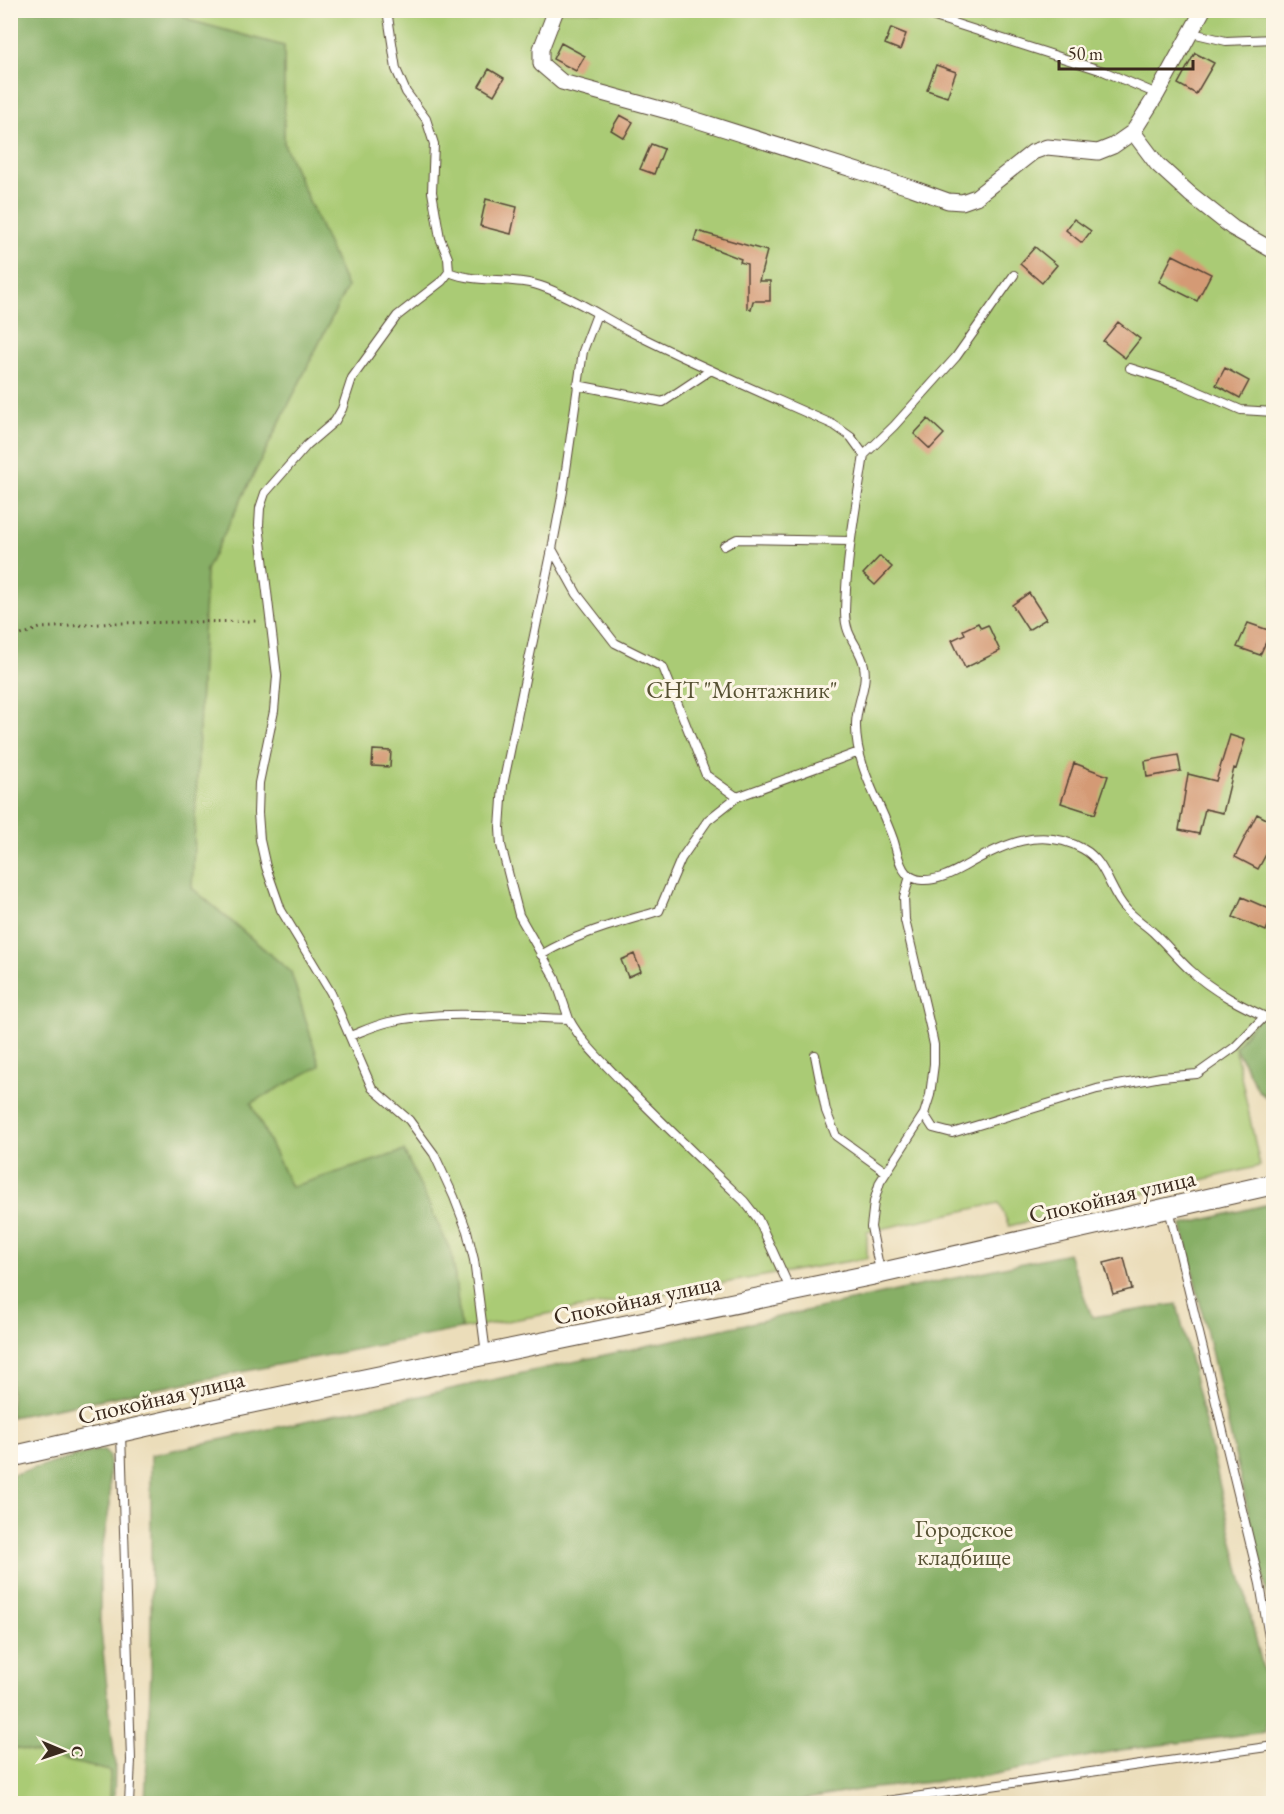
<svg xmlns="http://www.w3.org/2000/svg" width="1284" height="1814" font-family="'EB Garamond',serif">
	<rect width="100%" height="100%" fill="#fcf5e5"/>
	<filter id="ink" filterUnits="userSpaceOnUse"><feTurbulence type="fractalNoise" baseFrequency=".0167" numOctaves="2"/><feDisplacementMap in="SourceGraphic" scale="12" xChannelSelector="R" yChannelSelector="G"/><feConvolveMatrix kernelMatrix="1 2 1 2 8 2 1 2 1" color-interpolation-filters="sRGB"/></filter>
	<filter id="wash" filterUnits="userSpaceOnUse"><feTurbulence type="fractalNoise" baseFrequency=".008" numOctaves="4" result="noise"/><feDisplacementMap in="SourceGraphic" scale="24" xChannelSelector="R" yChannelSelector="G"/><feGaussianBlur stdDeviation="1.35" result="paint"/><feColorMatrix in="noise" values="0 0 0 0 0 0 0 0 0 0 0 0 0 0 0 0 0 1.4 0 .05"/><feComposite in="paint" operator="in"/></filter>
	<g filter="url(#wash)">
		<rect width="100%" height="100%" fill="#ebddba"/>
		<path fill="#aacb74" stroke="#727a49" stroke-width="1.5" d="M176 11H1273L1274 999 1235 1048 1260 1166 1009 1226 999 1203 867 1232V1258L461 1329 452 1254 291 1187 251 1103 291 972 192 888 206 570 347 287 284 144V46L191 21Z
			M11 1747 110 1771 109 1803 11 1804Z"/>
		<path fill="#87af66" stroke="#616c42" stroke-width="1.5" d="M11 10 176 11 192 21 284 46V144L347 287 206 570 192 888 291 972 320 1066 251 1103 291 1187 404 1151 452 1254 461 1329 11 1417Z
			M1273 999V1104L1258 1090 1235 1047Z
			M1273 1203H1274L1273 1619 1182 1225Z
			M1068 1253 1092 1317 1177 1304 1270 1699 1265 1732 1120 1750 986 1776 866 1789 784 1803H145L151 1671V1455Z
			M95 1451H104L109 1456 110 1504 100 1562V1622L115 1763 114 1803H109L110 1771 11 1747V1475Z"/>
		<g id="blocks">
			<path fill="#d49a74" d="M891 28 906 34 900 50 885 44Z
				M561 43 585 56 576 71 553 59Z
				M1195 53 1214 63 1196 94 1178 84Z
				M936 65 956 72 947 97 927 90Z
				M489 69 504 78 494 95 479 86Z
				M620 115 633 122 624 138 611 130Z
				M651 144 664 149 654 174 640 169Z
				M486 199 517 207 511 234 480 226Z
				M1074 219 1091 231 1082 243 1066 230Z
				M697 231 767 251 759 281H770V301H753L751 309 747 308V264L740 262 741 259 694 241Z
				M1035 247 1057 265 1042 283 1020 264Z
				M1173 255 1211 274 1197 301 1159 282Z
				M1118 322 1140 339 1125 358 1103 341Z
				M1225 368 1249 381 1240 398 1216 385Z
				M928 419 944 434 930 449 914 434Z
				M880 556 892 567 875 585 863 574Z
				M1029 593 1046 619 1028 630 1012 605Z
				M978 623 981 628 988 625 1000 651 965 668 952 640 965 634 963 630Z
				M1248 623 1271 631 1260 655 1237 647Z
				M1230 735 1245 740 1236 769 1234 768 1223 813 1205 809 1199 834 1179 830 1188 774 1216 781Z
				M373 750 391 751 390 767 372 766Z
				M1178 755 1181 771 1147 777 1145 761Z
				M1074 763 1108 776 1095 814 1061 803Z
				M1257 814 1274 823V840L1258 869 1235 857Z
				M1242 897 1274 911 1266 931 1233 917Z
				M634 954 641 971 628 977 621 960Z
				M1124 1258 1132 1289 1113 1294 1104 1263Z"/>
		</g>
	</g>
	<g filter="url(#ink)">
		<use href="#blocks" fill-opacity="0" stroke="#554535" stroke-width="1.5"/>
		<g fill="none" stroke-linecap="round" stroke-linejoin="round">
			<defs>
				<path id="service" d="M387 10 396 69 406 92 426 119 434 144 432 192 440 238 448 258 449 272 442 281 397 316 352 378 342 409 335 421 307 445 265 493 260 508 259 525 277 676 274 711 259 783 258 813 260 840 266 867 281 910 331 993 372 1088 409 1120 434 1154 454 1197 467 1231 474 1260 486 1354
					M913 10 1103 71 1157 94
					M1192 33 1226 41 1274 39
					M449 272C480 285 514 275 546 288 579 300 608 321 639 336 703 368 769 396 834 425L851 437 864 455C856 507 846 558 845 612 845 639 860 645 864 666 868 685 856 705 856 724 855 765 880 802 893 839 897 850 898 864 906 873 911 877 916 880 922 880 938 881 952 873 965 866 1003 844 1041 826 1083 849 1107 862 1109 892 1127 910 1135 919 1146 925 1155 934 1167 945 1177 958 1189 969 1213 992 1244 1007 1274 1021
					M1130 368 1181 384 1241 410 1274 412
					M577 385 663 402 711 370
					M864 455 894 426 956 357 1014 275
					M724 546 737 539 850 541
					M552 549 577 594 615 643 663 667 706 775 737 797
					M541 955C577 933 618 923 659 911L681 859 708 820 737 797 859 752
					M569 1019 555 978 519 915 501 845 500 828 503 785 552 549 563 491 583 351 597 314
					M350 1036C363 1031 376 1025 389 1022 446 1009 512 1017 569 1019 581 1042 601 1060 619 1079 660 1121 702 1161 744 1201L758 1219 791 1291
					M815 1055 826 1111 836 1136 886 1172
					M924 1114 933 1128 952 1133 1097 1089 1161 1077 1197 1074 1235 1047 1264 1017
					M1169 1209 1260 1584 1274 1667
					M880 1271 871 1227 874 1202 880 1182 924 1114 930 1095 934 1064V1045L930 1026 905 920 904 897 910 876
					M121 1433 131 1760 129 1804
					M865 1804 1274 1746"/>
				<path id="minor" d="M556 10 541 49V64L562 82 671 112 912 188 948 201 962 202 976 197 1033 152 1047 147 1098 152 1113 146 1133 132
					M1203 10 1157 94 1133 132 1157 164 1190 194 1233 228 1274 251"/>
				<path id="tertiary" d="M10 1457 216 1410 881 1273 1274 1184"/>
			</defs>
			<use href="#service" stroke="#554535" stroke-width="10"/>
			<use href="#minor" stroke="#554535" stroke-width="17"/>
			<use href="#tertiary" stroke="#554535" stroke-width="22"/>
			<path stroke="#554535" stroke-width="3" stroke-dasharray="1.5 4.5" stroke-linecap="butt" d="M10 639 40 628 115 623 258 621"/>
			<use href="#service" stroke="#fff" stroke-width="8"/>
			<use href="#minor" stroke="#fff" stroke-width="15"/>
			<use href="#tertiary" stroke="#fff" stroke-width="20"/>
		</g>
	</g>
	<g text-anchor="middle" dominant-baseline="central" stroke-width="6" stroke-linejoin="round" paint-order="stroke">
		<g font-size="24" fill="#575234" stroke="#fcf5e5">
			<text x="742" y="689">СНТ "Монтажник"</text>
			<text x="964" y="1528">Городское<tspan x="964" dy="28">кладбище</tspan></text>
		</g>
		<g font-size="24" fill="#3b2a1e" stroke="#fcf5e5">
			<text transform="translate(1112 1196) rotate(-13)">Спокойная улица</text>
			<text transform="translate(637 1299) rotate(-12)">Спокойная улица</text>
			<text transform="translate(161 1397) rotate(-13)">Спокойная улица</text>
		</g>
	</g>
	<rect width="1284" height="1814" fill="none" stroke="#fcf5e5" stroke-width="36"/>
	<g transform="translate(63 1751) rotate(92)" stroke="#fcf5e5" stroke-width="4.5" paint-order="stroke">
	<path d="M0-4.5L10 22L0 15L-10 22Z" fill="#3b2a1e"/>
	<text y="-9" font-size="16" font-weight="bold" text-anchor="middle" fill="#3b2a1e">С</text>
	</g>
	<path d="M1059 60v9h134v-9" fill="none" stroke="#3b2a1e" stroke-width="3"/>
	<text x="1068" y="60" font-size="18" fill="#3b2a1e" stroke="#fcf5e5" stroke-width="4.5" paint-order="stroke">50 m</text>
</svg>
